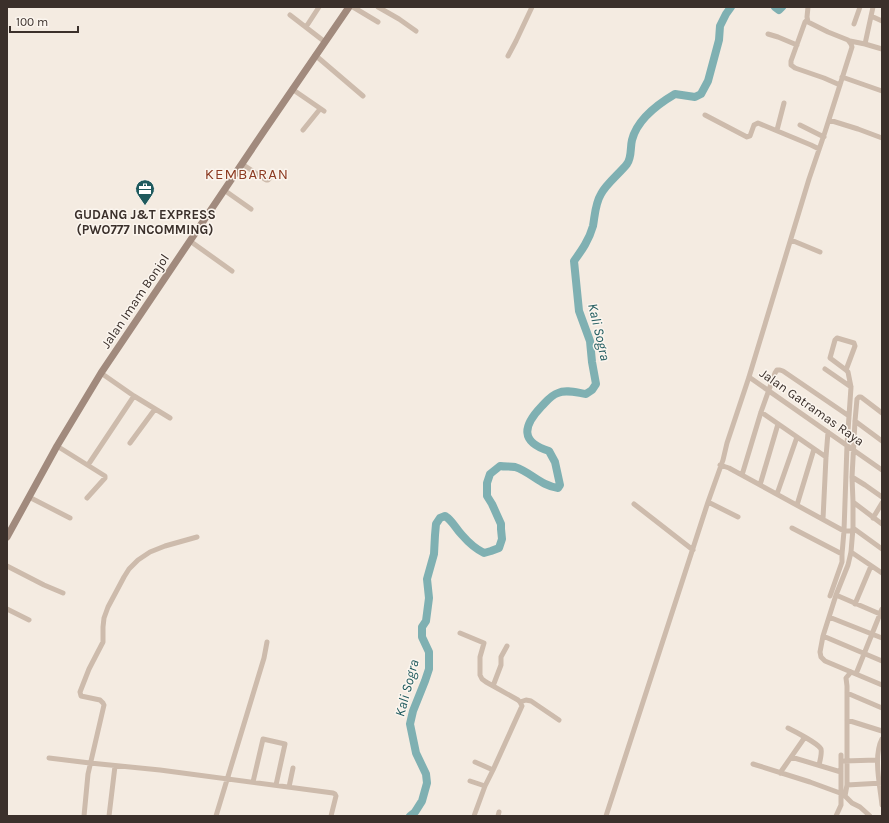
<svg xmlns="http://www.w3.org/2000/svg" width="889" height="823" font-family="Karla,sans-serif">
	<rect width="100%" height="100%" fill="#f4ebe1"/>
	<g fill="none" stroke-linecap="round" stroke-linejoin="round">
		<path stroke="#7fb0b2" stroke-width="8" d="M775 7 779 10 782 7
			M410 816 415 812 422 801 427 783 426 774 416 753 410 724 413 711 425 681 429 669V652L422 637V627L426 621 429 598 427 579 434 554 435 535 436 524 440 518 445 516C453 521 455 528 462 535 468 542 476 549 484 553L491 551 499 548 502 539 501 529V524L492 504 487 496V483L490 474 500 466C505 467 511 466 515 467 531 472 541 486 558 488L560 485 555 462 549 451C520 442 523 426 541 407 546 402 551 395 558 393 566 389 578 393 586 394L592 390 596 384 592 362 590 341 579 311 574 261C582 250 589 240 593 226 595 215 595 204 601 194 606 184 620 173 627 164 632 157 630 148 632 140 637 120 658 104 675 94L695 97 701 94 708 81 719 40 720 26 726 14 731 7"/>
		<path stroke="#cdbbac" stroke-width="5" d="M353 7 378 22
			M378 7 399 19 416 31
			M290 15 325 42
			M871 16 882 21
			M807 20 805 22 791 61V65L795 68 824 78 840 85
			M854 24 860 7
			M306 27 319 7
			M768 34 778 37 797 45
			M850 41 865 44 882 49
			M865 44 873 7
			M315 55 363 96
			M508 56 516 41 532 7
			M842 77 882 91
			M292 89 324 111
			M705 115 747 137 750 136 754 125 758 123 811 145 819 149
			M829 120 858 129 882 138
			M800 125 824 137
			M303 130 320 109
			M777 130 784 103
			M242 164 266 180H268L269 179
			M224 190 251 209
			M791 240 820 252
			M190 241 232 271
			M825 369 851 387
			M749 377 882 470
			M134 396 170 418
			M761 412 826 457
			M882 413 861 397H859L857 399 855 421 852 477 853 502V528L851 552 848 565 836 595 823 636 820 652 821 657 825 661 882 685
			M855 421 882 441
			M130 443 155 409
			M57 446 105 476V478L87 498
			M88 465 134 396 101 373
			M720 465 729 468 844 531H852
			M742 475 761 412 775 373 777 370H780L783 371 849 416
			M852 477 865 485 882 497
			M760 485 778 424
			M777 494 797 437
			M29 497 70 518
			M708 502 738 517
			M853 502 882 524
			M634 504 693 550
			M797 505 814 449
			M873 518 882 503
			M823 519 826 457 828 432
			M792 528 842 554
			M853 528 882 549
			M851 552 882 573
			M7 566 44 585 63 593
			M836 595 880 614
			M830 596 842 562V554L844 531 847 445 851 387 848 372 846 370 830 358 835 340 837 338 854 343 855 346 846 370
			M855 604 871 566
			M7 609 29 620
			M829 617 882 638
			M460 633 484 643 480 657V675L482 679 486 682 518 700 520 702 522 706 493 770 485 786 474 816
			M823 636 882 661
			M856 674 882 609
			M493 686 501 665V657L507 646
			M847 693 882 708
			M520 702 526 700 531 701 559 720
			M847 720 882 731
			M788 728C794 731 819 744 821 749 822 753 820 761 819 765
			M882 739C873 756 880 786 882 805
			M791 757 841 772
			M49 758 90 763 160 770 333 793 335 794 336 796 331 816
			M844 761 877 760
			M475 762 493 770
			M753 764 810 782 840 793 845 796 852 803 860 807 870 816
			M780 773 805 737
			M470 781 485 786
			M253 782 263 739 285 744 276 785
			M847 785 882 783
			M289 787 293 768
			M845 796 847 785V686L846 678 851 672
			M84 816 88 774 104 705 103 703 100 700 81 696 80 692 89 669 103 642V627L104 618 108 607 124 577 129 569 138 560 150 552 165 546 197 537
			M109 816 115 766
			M216 816 264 658 267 642
			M498 816 499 812
			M606 816 708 502 723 460 727 443 749 377 809 179 825 132 852 47 851 44 848 40 828 32 808 22 807 17 808 7
			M836 816 841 805V755"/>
		<path stroke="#a18a7d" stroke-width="7" d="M7 537 57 446 101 373 264 131 349 7"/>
	</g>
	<defs>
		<symbol id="office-pin" viewBox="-11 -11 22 30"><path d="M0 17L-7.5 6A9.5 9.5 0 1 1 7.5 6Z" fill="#1f5a5e" stroke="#fbf5ee"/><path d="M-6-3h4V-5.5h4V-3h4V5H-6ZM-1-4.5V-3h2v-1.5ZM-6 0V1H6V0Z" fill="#fff"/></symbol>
	</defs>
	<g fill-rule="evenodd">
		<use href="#office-pin" x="134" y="178" width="22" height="30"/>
	</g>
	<g text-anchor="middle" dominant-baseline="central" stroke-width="3" stroke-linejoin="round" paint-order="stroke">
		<g font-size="13" font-weight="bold" fill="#3b302b" stroke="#fbf5ee">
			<text x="145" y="214">GUDANG J&amp;T EXPRESS<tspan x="145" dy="15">(PWO777 INCOMMING)</tspan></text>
		</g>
		<g font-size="13" fill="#3b302b" stroke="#fbf5ee">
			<text transform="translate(135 301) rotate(-56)">Jalan Imam Bonjol</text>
			<text transform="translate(812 407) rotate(35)">Jalan Gatramas Raya</text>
		</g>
		<g font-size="14" font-style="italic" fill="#1f5a5e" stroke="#fbf5ee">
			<text transform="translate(599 332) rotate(77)">Kali Sogra</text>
			<text transform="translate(407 688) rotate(-75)">Kali Sogra</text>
		</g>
		<g font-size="15" letter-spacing="1" fill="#8c3b22" stroke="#fbf5ee">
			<text x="247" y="174">KEMBARAN</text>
		</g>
	</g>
	<rect width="889" height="823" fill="none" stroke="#3b302b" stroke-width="16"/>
	<path d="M10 26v6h68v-6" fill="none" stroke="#3b302b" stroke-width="2"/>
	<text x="16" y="26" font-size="12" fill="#3b302b" stroke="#fbf5ee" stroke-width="3" paint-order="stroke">100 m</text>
</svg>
